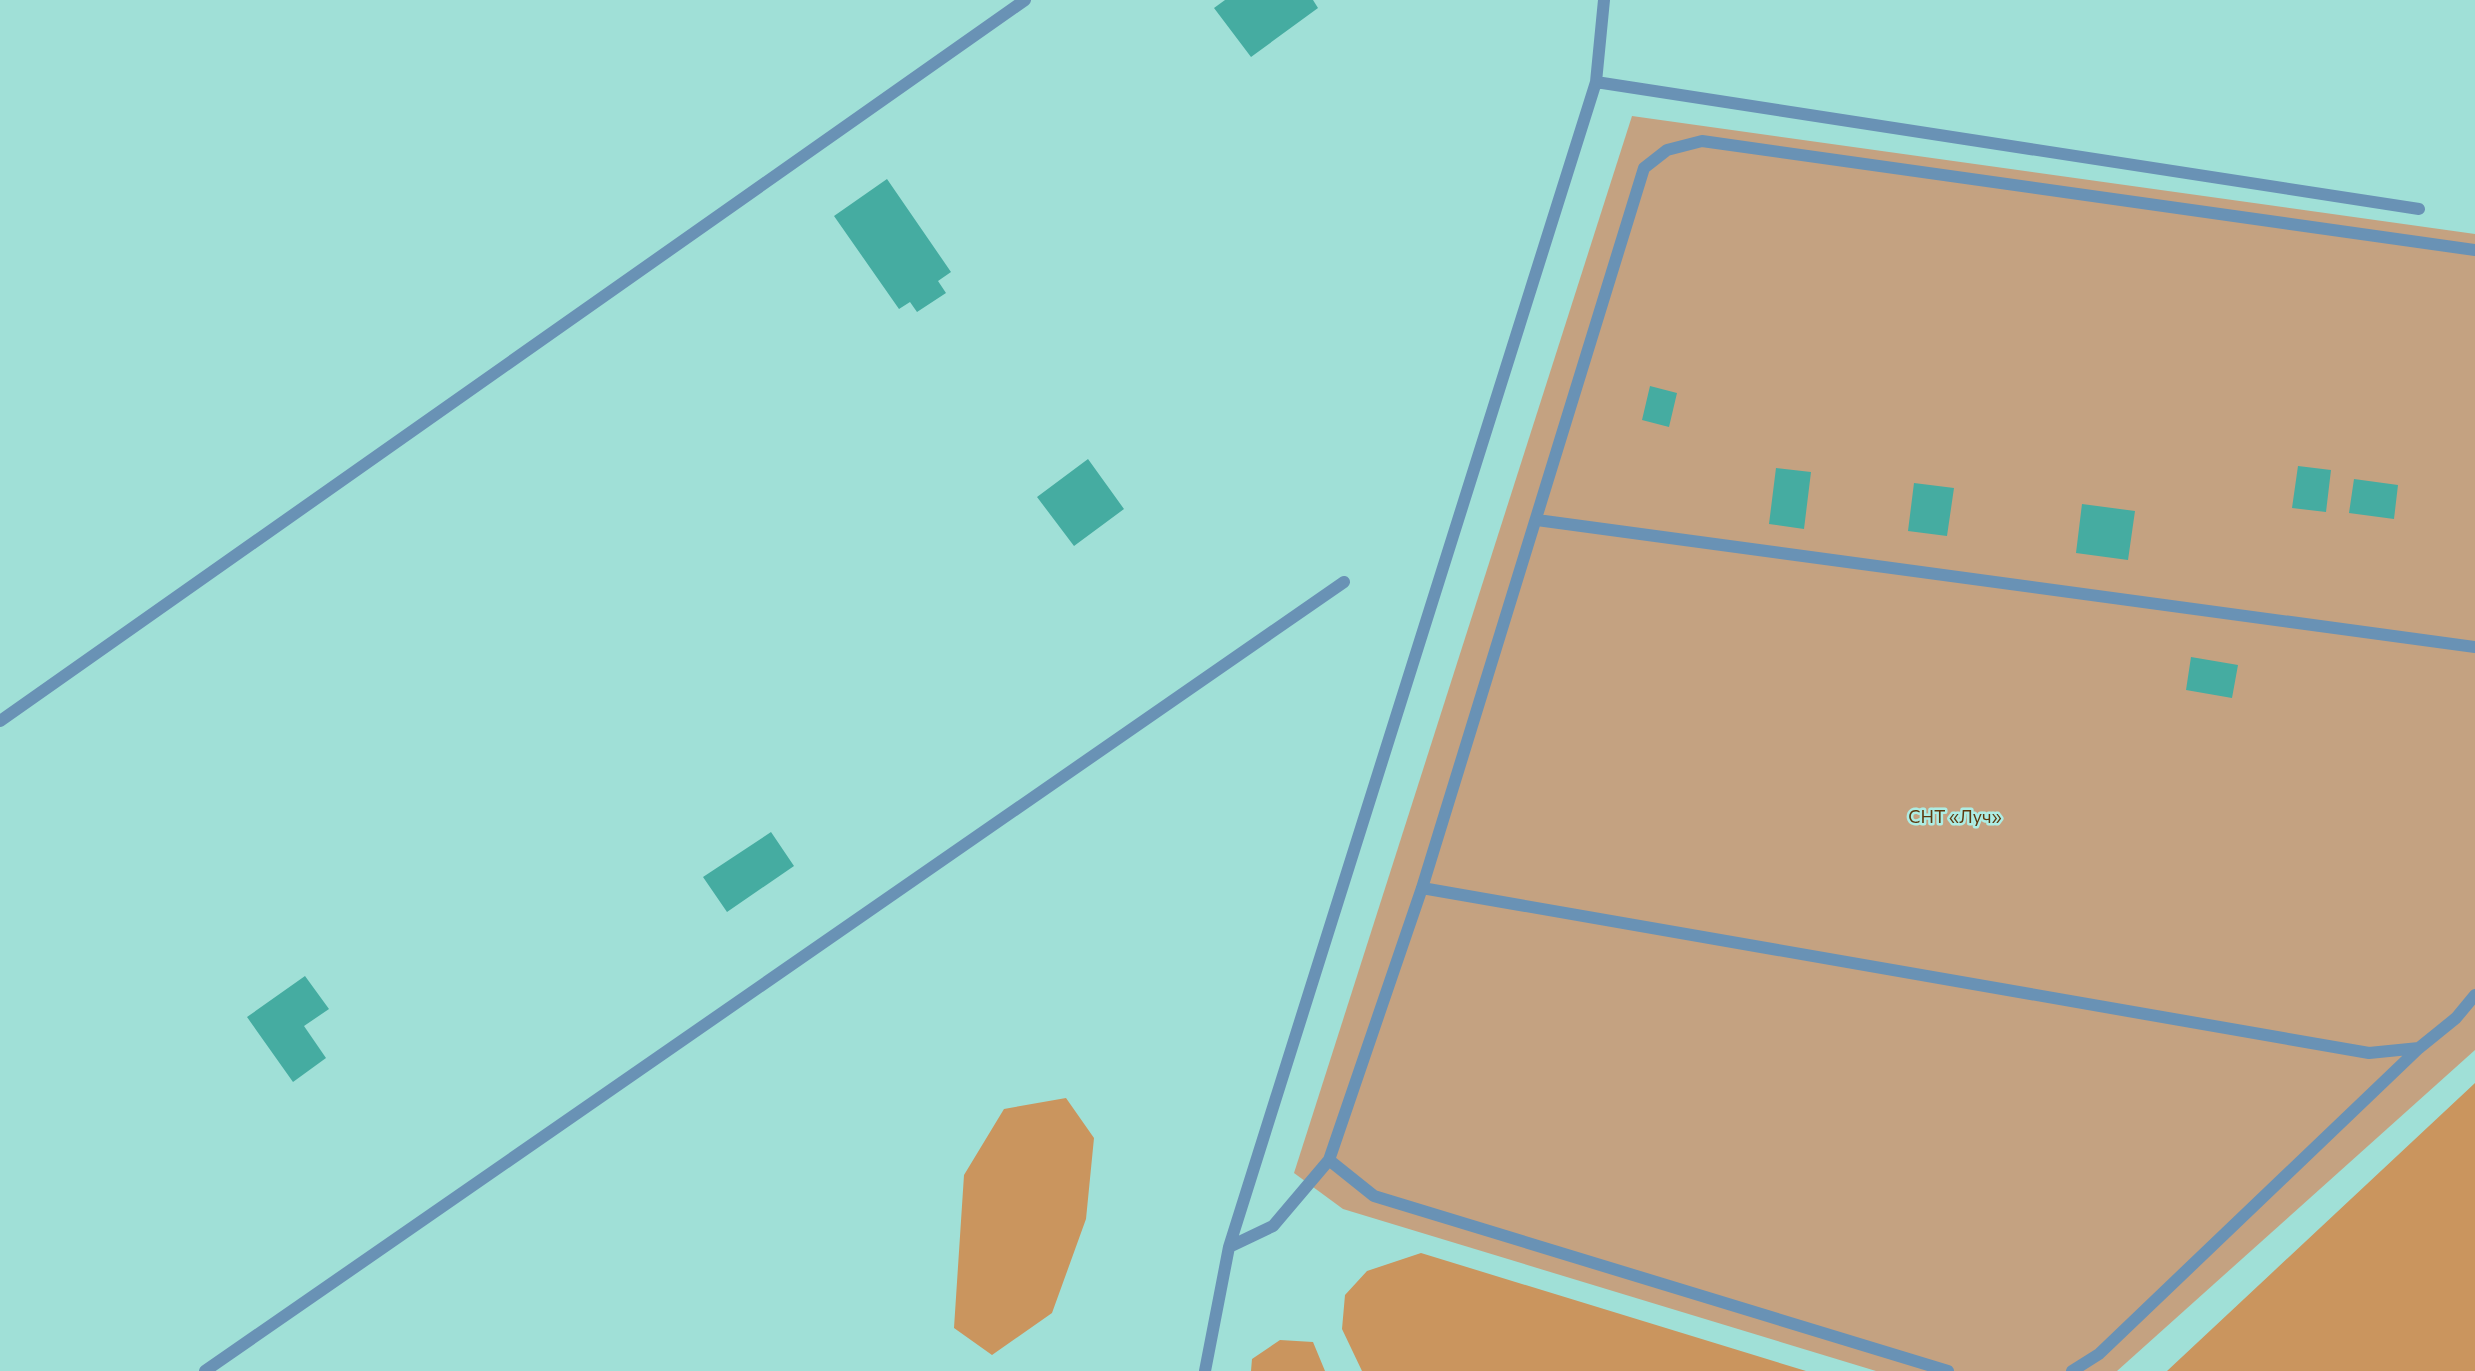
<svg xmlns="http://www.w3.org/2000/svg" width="2475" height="1371" font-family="Commissioner,sans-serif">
	<rect width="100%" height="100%" fill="#a0e0d7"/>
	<path fill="#c4a281" d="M1632 116 2475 234V1050L2117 1371H1876L1343 1209 1294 1173Z"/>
	<path fill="#ca955e" d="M2475 1083V1371H2167Z
		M1066 1098 1094 1138 1086 1219 1052 1313 992 1355 954 1328 964 1175 1004 1109Z
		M1421 1253 1806 1371H1362L1342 1329 1345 1295 1367 1271Z
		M1280 1340 1313 1342 1325 1371H1251L1252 1359Z"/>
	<path fill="#45aca1" d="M1225 0H1313L1318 8 1251 57 1214 8Z
		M887 179 951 272 938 281 946 293 917 312 910 302 899 309 834 216Z
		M1650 386 1677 393 1669 427 1642 420Z
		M1088 459 1124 509 1074 546 1037 497Z
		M2298 466 2331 470 2326 512 2292 508Z
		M1776 468 1811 472 1804 529 1769 524Z
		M2354 479 2398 485 2394 519 2349 513Z
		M1914 483 1954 488 1947 536 1908 531Z
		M2082 504 2135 511 2128 560 2076 553Z
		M2191 657 2238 665 2232 698 2186 690Z
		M771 832 794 866 727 912 703 877Z
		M305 976 329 1009 304 1026 326 1058 293 1082 247 1017Z"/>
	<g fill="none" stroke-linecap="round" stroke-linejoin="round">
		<path stroke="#6992b5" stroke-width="12" d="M1596 82 2419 209
			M1537 520 2475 647
			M0 721 1025 0
			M1422 888 2369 1053 2419 1048 2456 1018 2475 995
			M1329 1160 1374 1196 1948 1371
			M1229 1247 1273 1226 1329 1160 1422 888 1644 168 1667 150 1702 141 2475 250
			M205 1371 1344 582
			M1205 1371 1229 1247 1596 82 1604 0
			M2072 1371 2099 1354 2419 1048"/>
	</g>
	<g text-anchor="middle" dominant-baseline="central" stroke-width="5" stroke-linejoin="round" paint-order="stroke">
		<g font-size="18" fill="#5d390e" stroke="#adede4">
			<text x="1955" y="816">СНТ «Луч»</text>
		</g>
	</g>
</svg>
